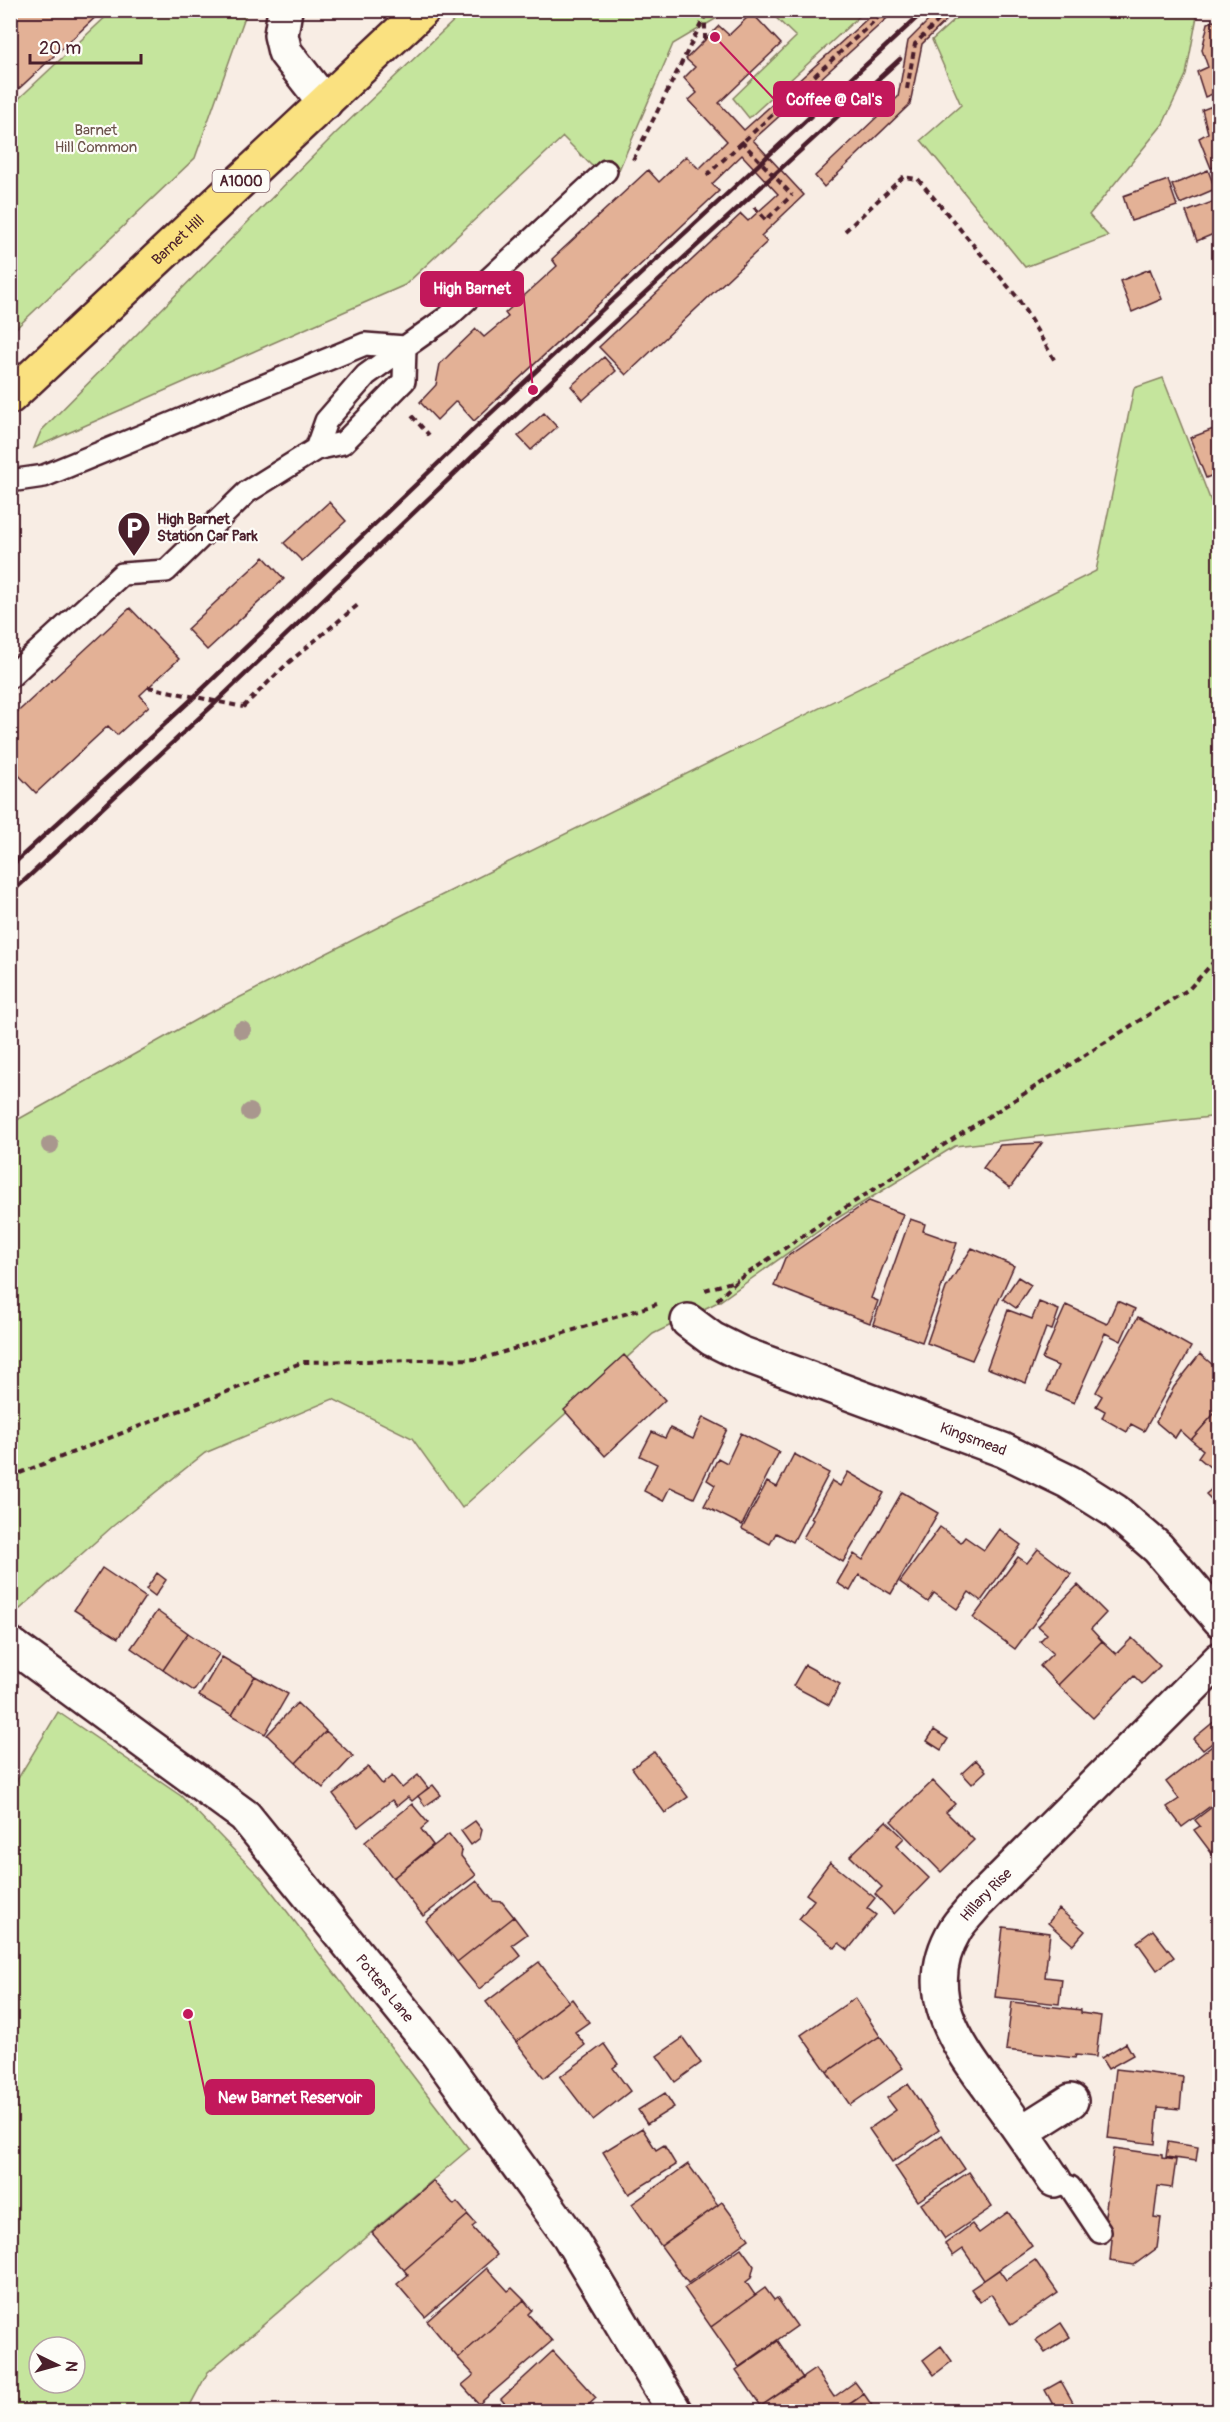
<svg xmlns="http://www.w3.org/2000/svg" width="1230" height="2422" font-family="Pangolin,sans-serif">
	<rect width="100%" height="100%" fill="#f8ede4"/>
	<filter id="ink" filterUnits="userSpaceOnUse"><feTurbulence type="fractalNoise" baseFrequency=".0167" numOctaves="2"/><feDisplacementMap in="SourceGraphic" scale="12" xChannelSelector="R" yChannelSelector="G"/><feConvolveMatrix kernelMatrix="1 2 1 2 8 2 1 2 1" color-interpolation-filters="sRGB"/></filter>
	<g filter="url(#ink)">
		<path fill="#c5e59d" stroke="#888264" stroke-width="1.5" fill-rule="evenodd" d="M113 10 247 11 195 158 11 333V106Z
			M464 11H729L673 44 618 172 591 165 563 137 405 285 34 448 41 431 336 133Z
			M769 11H865L749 118 733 98 796 37Z
			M964 11H1198L1186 75 1163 124 1089 215 1108 236 1025 267 921 140 961 105 932 40Z
			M1163 378 1219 522V1116L955 1146 833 1221 720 1301 653 1334 462 1508 412 1438 333 1399 205 1453 113 1526 20 1609 10 1604V1124L199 1018 422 905 1096 571 1134 388Z
			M58 1712 181 1796 263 1880 469 2149 208 2372 187 2411H11V1790ZM39 2347H75V2383H39Z"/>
		<path fill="#e3b196" stroke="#4a1f2b" stroke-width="1.5" d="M10 10H103L10 97Z
			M877 10H896L753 140 804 195 761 236 767 242 626 375 599 347 741 214 748 221 778 194 742 155 712 184 719 191 474 421 456 401 437 420 420 402 436 385 440 364 453 351 476 329 484 337 508 317 505 313 557 266 552 259 648 170 659 182 686 156 699 169 727 141 689 100 697 93 684 78 695 67 686 59 719 26 729 35 752 13 781 44 719 103 744 130Z
			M939 10H957L922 44 910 104 824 187 815 176 898 97 908 41Z
			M1220 19V91L1205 97 1197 72 1208 67 1202 50 1208 23Z
			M1220 103V165L1211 168 1199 138 1208 133 1202 110Z
			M1208 170 1215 189 1180 204 1172 185Z
			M1168 180 1177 206 1131 221 1123 196Z
			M1220 199V240L1216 233 1197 241 1186 212Z
			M1150 269 1162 299 1132 312 1120 281Z
			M604 357 616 371 583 400 571 386Z
			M544 413 557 427 531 450 518 436Z
			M1216 428 1220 444 1215 446 1220 458V472L1206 478 1190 438Z
			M329 502 346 521 302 561 284 543Z
			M264 557 284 579 207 650 187 629Z
			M130 608 179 659 140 695 149 706 117 735 108 726 36 793 10 766V719Z
			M1042 1143 1010 1188 983 1168 1000 1145Z
			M869 1201 903 1214 871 1298 878 1301 870 1323 774 1286 785 1258Z
			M910 1219 925 1224 923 1231 957 1243 922 1342 873 1324Z
			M972 1248 1014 1266 972 1360 927 1343 946 1288Z
			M1018 1277 1031 1285 1016 1308 1003 1299Z
			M1117 1301 1135 1309 1121 1341 1105 1333 1074 1403 1047 1391 1058 1366 1042 1359 1066 1305 1107 1324Z
			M1039 1302 1059 1310 1052 1330 1046 1328 1026 1383 987 1368 1008 1310 1032 1319Z
			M1138 1317 1191 1347 1144 1431 1131 1424 1127 1432 1102 1418 1105 1411 1096 1406 1102 1396 1096 1392Z
			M1200 1354 1220 1371V1407L1191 1440 1180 1430 1175 1438 1156 1422 1174 1387Z
			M624 1355 665 1400 605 1456 564 1410Z
			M1220 1407V1470L1217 1473 1198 1457 1203 1450 1191 1440Z
			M703 1417 727 1429 694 1498 670 1487 663 1501 644 1491 657 1464 640 1456 652 1432 665 1438 670 1428 693 1439Z
			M741 1433 779 1452 742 1525 704 1506 715 1485 707 1480 718 1458 727 1463Z
			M794 1454 829 1473 793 1542 776 1533 770 1544 742 1529 767 1482 777 1487Z
			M848 1472 884 1493 843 1562 803 1538 813 1520 811 1518 832 1481 840 1486Z
			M1220 1482V1508L1206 1494Z
			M902 1492 938 1513 891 1594 859 1575 850 1591 837 1583 854 1554 863 1560Z
			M940 1527 961 1542 965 1537 984 1550 999 1529 1021 1545 981 1601 969 1592 957 1609 934 1593 928 1602 900 1582Z
			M1038 1549 1071 1574 1015 1649 973 1618 1018 1557 1027 1563Z
			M102 1568 145 1597 118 1638 74 1610Z
			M157 1573 166 1580 155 1596 146 1589Z
			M1078 1585 1106 1613 1091 1629 1102 1641 1058 1685 1040 1666 1053 1653 1040 1641 1047 1634 1038 1626Z
			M157 1611 188 1633 163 1670 131 1648Z
			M188 1633 219 1654 194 1691 163 1670Z
			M1132 1638 1160 1666 1142 1684 1134 1676 1093 1718 1058 1685 1102 1641 1116 1654Z
			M222 1657 255 1676 232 1715 199 1696Z
			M805 1665 840 1684 829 1705 793 1686Z
			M255 1676 288 1694 265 1734 232 1715Z
			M297 1703 326 1731 296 1763 267 1735Z
			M1216 1720 1220 1724V1737L1203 1750 1193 1739Z
			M934 1730 948 1739 941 1750 927 1741Z
			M326 1731 353 1756 323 1788 296 1763Z
			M1220 1740V1799L1182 1827 1167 1807 1179 1799 1166 1782Z
			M654 1752 688 1797 665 1813 632 1768Z
			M976 1760 986 1771 972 1784 962 1773Z
			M368 1767 382 1784 392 1776 402 1788 418 1775 428 1788 412 1801 408 1797 397 1806 392 1800 358 1827 333 1794Z
			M933 1781 955 1804 946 1812 974 1840 941 1872 891 1821Z
			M433 1785 441 1795 425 1806 418 1796Z
			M1220 1801V1863H1219L1194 1830 1200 1826 1195 1820Z
			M412 1804 428 1823 421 1829 433 1845 393 1878 365 1842Z
			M475 1821 482 1830 480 1838 471 1845 461 1831Z
			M886 1821 904 1838 896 1846 929 1878 894 1914 875 1894 882 1887 850 1856Z
			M449 1834 462 1851 461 1856 476 1875 423 1916 393 1878Z
			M830 1862 875 1898 867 1908 876 1915 848 1950 839 1943 835 1948 799 1919 814 1900 806 1894Z
			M477 1881 493 1901 502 1902 514 1917 457 1962 426 1921Z
			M1059 1909 1085 1931 1073 1945 1048 1923Z
			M514 1917 527 1934 512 1945 521 1956 479 1989 457 1962Z
			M1003 1927 1050 1933 1045 1977 1062 1979 1059 2004 995 1997Z
			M1153 1930 1174 1957 1157 1970 1137 1942Z
			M539 1962 569 2001 516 2042 486 2002Z
			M855 1998 880 2036 827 2072 801 2035Z
			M572 1999 589 2022 575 2032 585 2045 544 2078 516 2042Z
			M1012 2002 1081 2010V2013L1101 2016 1096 2057 1076 2055 1075 2058 1006 2050Z
			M880 2036 903 2068 850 2105 827 2072Z
			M683 2038 701 2063 675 2082 657 2056Z
			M1126 2043 1133 2055 1108 2069 1101 2058Z
			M604 2044 618 2064 613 2068 630 2091 593 2120 560 2077Z
			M1116 2069 1183 2077 1180 2109 1158 2107 1155 2144 1108 2138Z
			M908 2084 939 2130 892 2162 869 2129 896 2110 887 2098Z
			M665 2093 674 2107 647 2124 638 2110Z
			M642 2128 656 2150 664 2145 676 2165 629 2194 603 2152Z
			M942 2135 965 2169 918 2201 895 2167Z
			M1168 2142 1198 2147 1196 2161 1166 2157Z
			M1114 2148 1162 2155V2158L1176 2160 1172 2188 1158 2186 1154 2217 1161 2218 1157 2248 1134 2265 1110 2261 1112 2239 1102 2238Z
			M688 2164 718 2205 661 2246 632 2204Z
			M969 2172 992 2207 945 2239 921 2204Z
			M433 2181 454 2205 457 2202 468 2215 404 2270 372 2233Z
			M722 2202 749 2239 688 2283 661 2246Z
			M1008 2212 1032 2246 984 2280 963 2249 953 2256 945 2244 972 2224 979 2233Z
			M468 2215 476 2224 472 2227 497 2255 425 2317 397 2284 408 2275 404 2270Z
			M741 2248 754 2266 751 2278 746 2282 755 2295 711 2327 684 2288Z
			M1035 2260 1058 2293 1011 2325 991 2294 980 2302 971 2289 999 2270 1006 2280Z
			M487 2268 508 2291 512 2288 524 2300 458 2358 427 2321Z
			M765 2288 774 2300 777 2298 797 2326 739 2367 711 2327Z
			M524 2300 532 2310 528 2314 552 2341 479 2404 462 2385 474 2375 458 2358Z
			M1061 2323 1070 2337 1045 2353 1036 2340Z
			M778 2341 803 2378 761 2406 736 2370Z
			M941 2346 952 2361 934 2375 923 2360Z
			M553 2351 596 2398 581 2412H512L501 2399Z
			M815 2369 834 2397 855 2382 864 2394 839 2412H765L761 2406Z
			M1061 2381 1076 2408 1069 2412H1057L1045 2390Z
			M864 2394 873 2407 866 2412H848L845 2407Z"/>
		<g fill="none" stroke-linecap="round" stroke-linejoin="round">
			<defs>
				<path id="service" d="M316 449 326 421 366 375 405 347
					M10 481 44 476 365 344 405 347
					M10 677 122 574 166 571 247 492 316 449 343 443 404 381 405 347 449 316 606 171
					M1054 2180 1070 2187 1100 2232"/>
				<g id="minor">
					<path d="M285 10 281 35 285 52 325 103"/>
					<path id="s1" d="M688 1321 712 1339 740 1353 1003 1450 1069 1482 1115 1511 1158 1548 1220 1620"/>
					<path id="s2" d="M10 1644 245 1816 437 2053 569 2236 675 2412"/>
					<path d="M1022 2132 1071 2101"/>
					<path id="s3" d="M1054 2180C1034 2150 1014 2121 993 2093 957 2044 918 1992 955 1930 960 1921 969 1913 975 1905L1220 1659"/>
				</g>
				<g id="primary">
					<path id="s4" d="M10 397 423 10"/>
				</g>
			</defs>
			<use href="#service" stroke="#4a1f2b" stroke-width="26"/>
			<use href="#minor" stroke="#4a1f2b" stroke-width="38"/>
			<use href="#primary" stroke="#4a1f2b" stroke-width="38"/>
			<path stroke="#4a1f2b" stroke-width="4" stroke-dasharray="6 4.5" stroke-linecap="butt" d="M705 40V19
				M907 89 915 44 949 10
				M633 160 708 10
				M709 176 708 174 886 10
				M754 207 766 220 792 195
				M845 231 903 177 918 179 1017 297 1055 361
				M412 416 429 435
				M243 707 288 663 359 604
				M705 1290 738 1280
				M717 1300 738 1280 832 1216 1189 989 1220 955
				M10 1477 303 1362 481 1359 657 1304"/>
			<use href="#service" stroke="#fdfcf7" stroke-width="21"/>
			<use href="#minor" stroke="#fdfcf7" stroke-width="33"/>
			<use href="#primary" stroke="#fae180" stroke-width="33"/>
			<path stroke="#4a1f2b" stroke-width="4.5" d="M10 867 192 699 477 426 925 10
				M10 894 212 706 590 344 900 59"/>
			<path stroke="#4a1f2b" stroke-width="4" stroke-dasharray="6 4.5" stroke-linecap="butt" d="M741 141 792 195
				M148 687 243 707"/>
		</g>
		<g fill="#a9978e">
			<circle cx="242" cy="1030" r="9"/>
			<circle cx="250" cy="1112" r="9"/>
			<circle cx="50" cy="1145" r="9"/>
		</g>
	</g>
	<defs>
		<symbol id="parking-pin" viewBox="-11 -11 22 30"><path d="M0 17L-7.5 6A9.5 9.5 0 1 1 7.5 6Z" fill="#4a1f2b" stroke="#fdfcf7"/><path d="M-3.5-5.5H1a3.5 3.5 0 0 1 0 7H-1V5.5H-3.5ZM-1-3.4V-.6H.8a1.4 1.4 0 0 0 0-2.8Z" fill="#fff"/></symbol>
	</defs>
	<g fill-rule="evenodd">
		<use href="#parking-pin" x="115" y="509" width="38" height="52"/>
	</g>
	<g text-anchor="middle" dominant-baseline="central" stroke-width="4.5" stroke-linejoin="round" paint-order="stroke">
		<rect fill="#fdfcf7" stroke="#806168" stroke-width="1.5" x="212.5" y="170" width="57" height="22" rx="4.5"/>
		<g font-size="14" font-weight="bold" fill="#4a1f2b">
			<text x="241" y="181">A1000</text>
		</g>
		<g font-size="15" fill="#695048" stroke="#fdfcf7">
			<text x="96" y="130">Barnet<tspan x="96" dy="17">Hill Common</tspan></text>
		</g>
		<g font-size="15" fill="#4a1f2b" stroke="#fdfcf7">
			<text stroke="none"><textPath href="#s4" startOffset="230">Barnet Hill</textPath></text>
			<text stroke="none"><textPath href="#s1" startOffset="310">Kingsmead</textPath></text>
			<text stroke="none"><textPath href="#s3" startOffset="333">Hillary Rise</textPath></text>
			<text stroke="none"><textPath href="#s2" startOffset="513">Potters Lane</textPath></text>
		</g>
		<g font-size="15" font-weight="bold" fill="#4a1f2b" stroke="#fdfcf7" text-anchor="start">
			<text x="157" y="519">High Barnet<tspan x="157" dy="17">Station Car Park</tspan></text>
		</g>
	</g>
	<path fill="none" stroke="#c2185b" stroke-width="2" d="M715 37L774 99M533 390L523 289M188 2014L206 2097"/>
	<g fill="#c2185b" stroke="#fdfcf7" stroke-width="2">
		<circle cx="715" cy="37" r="6"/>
		<circle cx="533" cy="390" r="6"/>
		<circle cx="188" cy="2014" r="6"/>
	</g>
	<g fill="#c2185b" stroke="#c2185b" stroke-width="2">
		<rect x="774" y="82" width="120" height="34" rx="6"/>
		<rect x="421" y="272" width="102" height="34" rx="6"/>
		<rect x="206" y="2080" width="168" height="34" rx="6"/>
	</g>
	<g font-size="16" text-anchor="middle" font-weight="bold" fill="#fff">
		<text x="834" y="105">Coffee @ Cal's</text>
		<text x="472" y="294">High Barnet</text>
		<text x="290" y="2103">New Barnet Reservoir</text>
	</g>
	<rect width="1230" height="2422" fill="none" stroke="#fdfcf7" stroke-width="36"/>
	<rect x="18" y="18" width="1194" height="2386" fill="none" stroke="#4a1f2b" stroke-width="2" filter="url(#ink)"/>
	<g transform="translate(57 2365) rotate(95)"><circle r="28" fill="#fdfcf7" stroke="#b5a4a5" stroke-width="1.5"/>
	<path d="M0-4.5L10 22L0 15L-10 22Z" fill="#4a1f2b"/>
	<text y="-9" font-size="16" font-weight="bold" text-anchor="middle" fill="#4a1f2b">N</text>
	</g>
	<path d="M30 54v9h111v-9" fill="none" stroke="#4a1f2b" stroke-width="3"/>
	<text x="39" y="54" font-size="18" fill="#4a1f2b" stroke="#fdfcf7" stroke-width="4.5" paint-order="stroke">20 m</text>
</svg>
